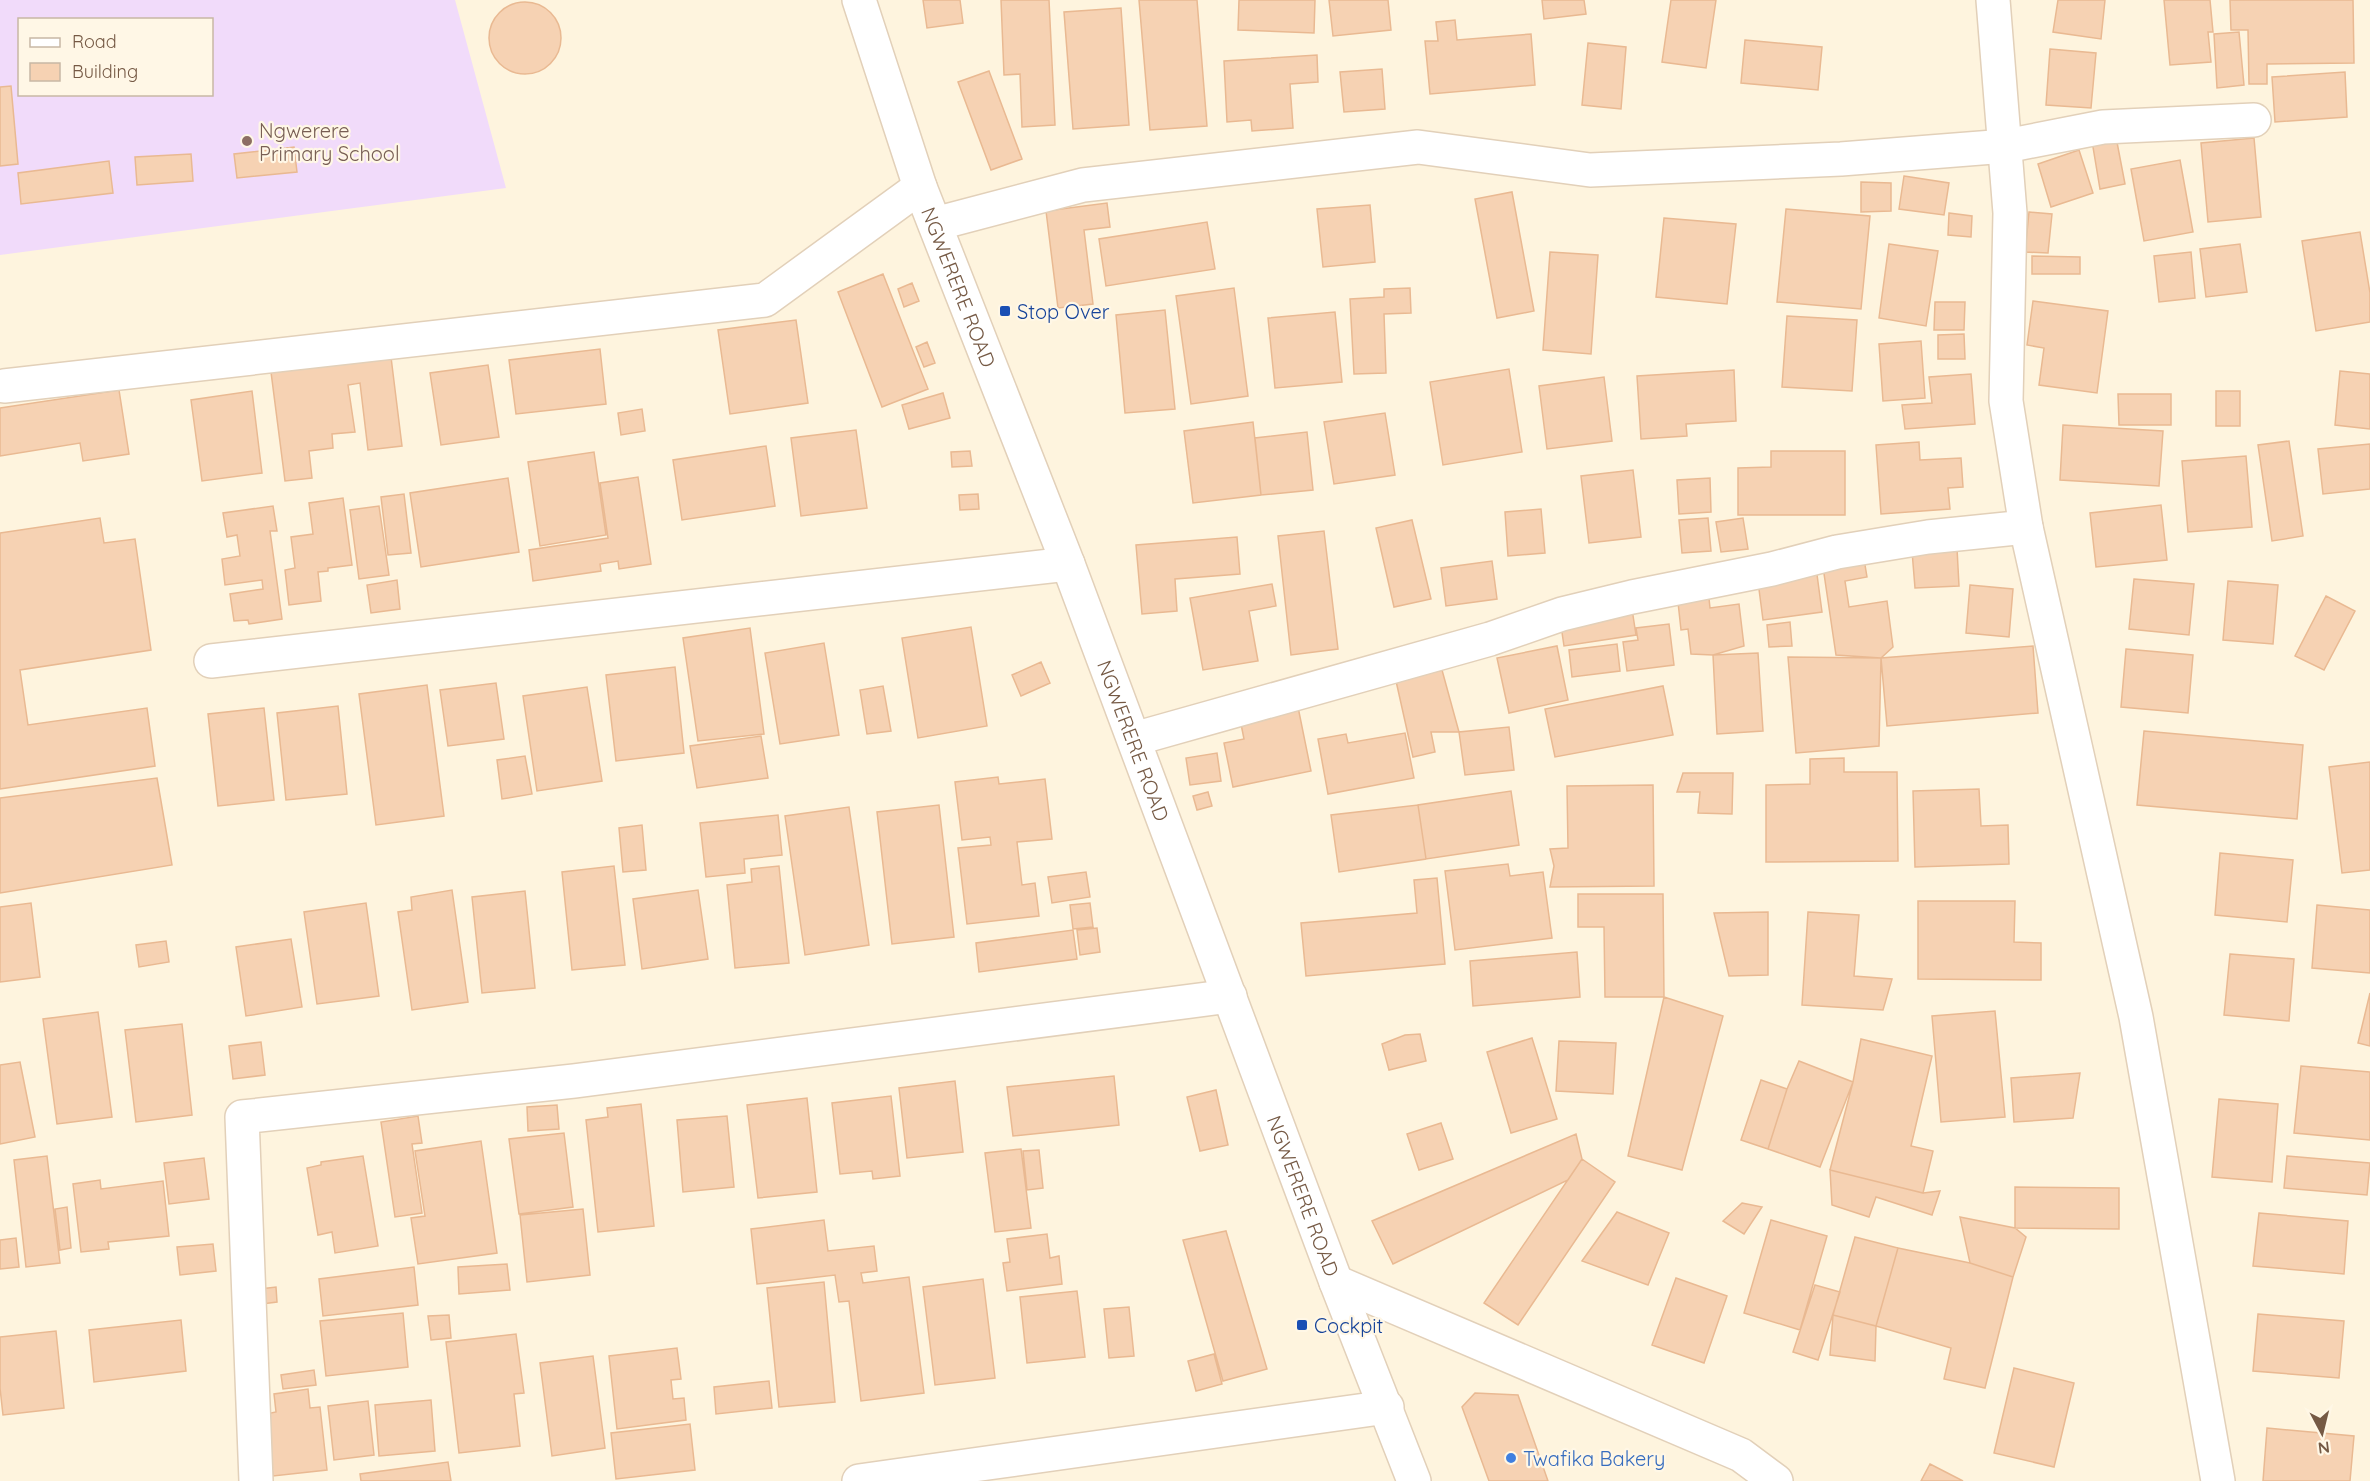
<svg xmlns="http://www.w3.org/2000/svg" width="2370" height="1481" font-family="Quicksand,sans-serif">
	<rect width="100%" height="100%" fill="#fef4de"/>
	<path fill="#f1dbfa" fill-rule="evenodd" d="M0 0H455L506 188 0 255ZM20 20H212V94H20Z"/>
	<path fill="#f6d2b3" stroke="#e9b992" stroke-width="1.5" d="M923 0H960L963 23 927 28Z
		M1001 0H1049L1055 125 1022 127 1020 74 1004 75Z
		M1139 0H1197L1207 126 1150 130Z
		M1239 0H1315L1314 33 1238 30Z
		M1329 0H1388L1391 30 1333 36Z
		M1542 0H1584L1586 14 1544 19Z
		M1671 0H1716L1706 68 1662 62Z
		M2058 0H2105L2101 39 2053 32Z
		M2164 0H2210L2213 32H2208L2211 62 2170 65Z
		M2230 0H2353L2354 63 2267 64V84H2249L2248 30H2231Z
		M489 38a36 36 0 1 1 72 0a36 36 0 1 1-72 0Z
		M1121 8 1129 125 1073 129 1064 12Z
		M1455 20 1457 40 1531 34 1535 85 1430 94 1425 41H1438L1436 22Z
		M2239 32 2244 85 2217 88 2214 34Z
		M1745 40 1822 47 1818 90 1741 83Z
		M1588 43 1626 47 1621 109 1582 105Z
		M2050 49 2096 53 2091 108 2046 105Z
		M1317 55 1318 82 1290 84 1293 128 1252 131 1251 120 1227 122 1224 61Z
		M1382 69 1385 109 1344 112 1340 72Z
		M989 71 1022 159 991 170 958 82Z
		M2345 72 2347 117 2275 122 2272 77Z
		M11 86 18 164 0 166V87Z
		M2116 137 2125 184 2100 189 2092 141Z
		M2254 138 2261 217 2208 222 2201 143Z
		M294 147 297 172 237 178 234 154Z
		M2079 150 2093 193 2051 207 2038 164Z
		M191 154 193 181 137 185 135 157Z
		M2180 160 2193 232 2144 241 2131 169Z
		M109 161 113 193 21 204 18 173Z
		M1904 176 1949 183 1944 215 1899 209Z
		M1861 182 1891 183V211L1861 212Z
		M1512 192 1534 311 1497 318 1475 199Z
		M1107 203 1110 227 1084 230 1093 304 1058 308 1046 211Z
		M1370 205 1375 262 1323 267 1317 209Z
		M1786 209 1870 216 1861 309 1777 302Z
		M2029 212 2052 214 2048 253 2025 252Z
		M1949 213 1972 216 1971 237 1948 235Z
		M1664 218 1736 224 1727 304 1656 297Z
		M1207 222 1215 269 1106 286 1099 239Z
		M2360 232 2370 293V322L2316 331 2302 241Z
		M1889 244 1938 251 1926 326 1879 318Z
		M2240 244 2247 292 2206 297 2200 249Z
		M1550 252 1598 255 1591 354 1543 350Z
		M2191 252 2195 298 2159 302 2154 256Z
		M2032 256 2080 257V274H2032Z
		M883 274 928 389 882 407 838 292Z
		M912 283 919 301 904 307 898 289Z
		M1234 288 1248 396 1191 404 1176 296Z
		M1410 288 1411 313 1384 314 1386 373 1354 374 1350 299 1384 297V289Z
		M2033 301 2108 311 2097 393 2039 385 2044 348 2027 345Z
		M1935 302H1965L1964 330H1934Z
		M1165 310 1175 409 1125 413 1116 315Z
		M1335 312 1342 382 1275 388 1268 318Z
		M1787 316 1857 320 1852 391 1782 387Z
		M796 320 808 403 730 414 718 330Z
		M1964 334 1965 359H1938V335Z
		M1921 341 1925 398 1883 401 1879 344Z
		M927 342 935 363 924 367 916 347Z
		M390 349 402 446 368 450 360 383 348 385 355 432 332 434 333 448 309 451 312 478 285 481 271 372Z
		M600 349 606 404 516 414 509 360Z
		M488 365 499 437 441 445 430 373Z
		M1509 369 1522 452 1443 465 1430 382Z
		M1734 370 1736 421 1686 424 1687 436 1641 439 1637 376Z
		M2340 371 2370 374V429L2335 425Z
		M1971 374 1975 424 1905 429 1902 405 1932 403 1929 377Z
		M1604 377 1612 441 1547 449 1539 386Z
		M119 390 129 454 83 461 80 443 0 456V408Z
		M252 391 262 473 202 481 191 400Z
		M2216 391H2240V426H2216Z
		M943 393 950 418 909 429 902 405Z
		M2118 394H2171V425H2119Z
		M642 409 645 431 621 435 618 413Z
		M1385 413 1395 475 1334 484 1324 422Z
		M1253 422 1261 495 1193 503 1184 431Z
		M2063 425 2163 431 2159 486 2060 480Z
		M856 430 867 508 801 516 791 438Z
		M1307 432 1313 490 1261 495 1255 438Z
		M2289 441 2303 536 2272 541 2258 445Z
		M1919 442 1920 460 1961 458 1963 487 1948 488 1950 509 1881 514 1876 445Z
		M2370 444V489L2323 494 2318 449Z
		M766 446 775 506 682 520 673 460Z
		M970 451 972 466 952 467 951 452Z
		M1771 451H1845V515H1738V468L1771 467Z
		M594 452 606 535 540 546 528 462Z
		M2246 456 2252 527 2188 532 2182 461Z
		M1633 470 1641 537 1589 543 1581 476Z
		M638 477 651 564 619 569 618 561 600 564 601 571 533 581 529 550 608 538 600 483Z
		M508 478 519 552 421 567 410 493Z
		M1710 478 1711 512 1679 514 1677 480Z
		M404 494 411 553 388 555 381 497Z
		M978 494 979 509 960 510 959 495Z
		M343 498 352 565 328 568V571L318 572 321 601 289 605 285 570 295 568 291 537 313 534 309 503Z
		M2161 505 2167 560 2096 567 2090 513Z
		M273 506 277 531H270L282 619 249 624 248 620 234 621 230 594 263 589 262 580 225 585 222 559 240 556 237 535 227 537 223 513Z
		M379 506 389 575 359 579 350 510Z
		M1541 509 1545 553 1508 556 1505 512Z
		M100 518 104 543 135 539 151 650 20 670 28 725 147 708 155 766 0 789V533Z
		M1708 518 1711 551 1682 553 1679 520Z
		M1743 518 1748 549 1721 552 1716 522Z
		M1412 520 1431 599 1394 607 1376 528Z
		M1324 531 1338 649 1291 655 1278 536Z
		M1237 537 1240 574 1175 579 1177 611 1142 614 1136 545Z
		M1957 548 1959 586 1915 588 1912 551Z
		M1863 553 1867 577 1845 581 1849 607 1887 601 1893 647 1881 658 1836 655 1822 560Z
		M1492 561 1497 599 1446 606 1441 568Z
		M1816 567 1822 612 1763 620 1757 574Z
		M2134 579 2194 584 2189 635 2129 629Z
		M397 580 400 609 371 613 367 585Z
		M2228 581 2278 585 2273 644 2223 640Z
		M1272 584 1276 606 1249 611 1258 661 1203 670 1190 598Z
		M1970 585 2013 589 2009 637 1966 633Z
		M1708 589 1710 608 1739 604 1744 646 1713 655 1691 654 1688 629 1681 630 1677 593Z
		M2326 596 2355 611 2324 670 2295 656Z
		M1632 609 1636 635 1564 646 1560 619Z
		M1790 622 1792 646 1769 647 1767 625Z
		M1669 624 1674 665 1627 671 1623 642 1638 640 1636 628Z
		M971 627 987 726 918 738 902 638Z
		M750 628 764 734 698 741 683 638Z
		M824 643 839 735 780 744 765 653Z
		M1617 644 1620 671 1572 677 1569 650Z
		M1557 646 1568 700 1509 713 1497 658Z
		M2033 646 2038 713 1887 726 1881 658Z
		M2126 649 2193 655 2188 713 2121 707Z
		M1758 653 1763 731 1717 734 1713 655Z
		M1788 657 1881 658 1879 746 1796 753Z
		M1041 662 1050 683 1021 696 1012 675Z
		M675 667 684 753 616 761 606 675Z
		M1442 670 1459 732H1431L1435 752 1413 757 1396 681Z
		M496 683 504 739 448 746 440 690Z
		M427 685 444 816 376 825 359 694Z
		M883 686 891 731 867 734 860 690Z
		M1663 686 1673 735 1555 757 1545 709Z
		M587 687 602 781 537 791 523 696Z
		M338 706 347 794 286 800 277 713Z
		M1298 707 1311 771 1233 787 1224 743 1244 739 1240 719Z
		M264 708 274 800 218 806 208 714Z
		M1509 727 1514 770 1465 775 1459 732Z
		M2144 731 2303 745 2297 819 2137 805Z
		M1405 733 1414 778 1328 794 1318 739 1346 734 1348 743Z
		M761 736 768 778 697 788 690 746Z
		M1217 753 1221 781 1190 785 1186 758Z
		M525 756 532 794 502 799 497 760Z
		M1844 758V772H1897L1898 861 1766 862V785L1810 784V759Z
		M2370 762V870L2342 873 2329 767Z
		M1683 773H1733L1732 814 1698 813 1700 792H1677Z
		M998 777 999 784 1045 779 1052 839 1017 842 1022 885 1035 883 1039 916 967 924 958 848 991 845 990 837 962 840 955 782Z
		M157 778 172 865 0 893V798Z
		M1653 785 1654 886 1550 887 1554 866 1550 849 1568 848 1567 786Z
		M1979 789 1981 826 2008 825 2009 864 1915 867 1913 791Z
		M1511 791 1519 845 1426 859 1418 805Z
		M1208 792 1212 806 1197 810 1193 796Z
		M939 805 954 937 892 944 877 812Z
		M1418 805 1426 859 1339 872 1331 815Z
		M849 807 869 945 805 955 785 816Z
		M778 815 782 855 744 859 745 873 706 877 700 823Z
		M642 825 646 870 623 872 619 828Z
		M2220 853 2293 860 2287 922 2215 915Z
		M1508 864 1510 876 1543 872 1552 938 1455 950 1445 871Z
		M614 866 625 965 572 970 562 872Z
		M779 866 789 963 735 968 727 885 752 882 751 869Z
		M1086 872 1090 897 1052 903 1048 877Z
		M1437 878 1445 964 1306 976 1301 923 1417 913 1414 880Z
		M452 890 468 1002 412 1010 398 912 412 910 411 897Z
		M698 890 708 959 642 969 633 899Z
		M525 891 535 988 482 993 472 897Z
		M1578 894H1663L1664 997H1605L1604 927H1578Z
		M1918 901H2015L2014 942 2041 943V980L1918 979Z
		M31 903 40 977 0 982V907Z
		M366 903 379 996 317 1004 304 912Z
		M1090 903 1093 927 1073 929 1070 905Z
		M2317 905 2370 910V973L2312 968Z
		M1768 912V975L1729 976 1714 913Z
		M1808 912 1859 915 1854 976 1892 979 1883 1010 1802 1005Z
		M1097 928 1100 952 1080 955 1077 930Z
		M1073 930 1077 959 979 972 976 943Z
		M291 939 302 1007 246 1016 236 947Z
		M166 941 169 962 139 967 136 945Z
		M1577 952 1580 997 1473 1006 1470 961Z
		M2230 954 2294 959 2289 1021 2224 1015Z
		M2370 993V1046L2358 1043Z
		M1664 997 1723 1016 1682 1170 1628 1156Z
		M1995 1011 2005 1117 1941 1122 1932 1016Z
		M98 1012 112 1117 57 1124 43 1019Z
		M182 1024 192 1115 136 1122 125 1030Z
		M1420 1034 1426 1061 1389 1070 1382 1044 1405 1035Z
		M1532 1038 1557 1119 1511 1133 1487 1052Z
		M1861 1039 1932 1056 1911 1146 1933 1151 1923 1193 1830 1170 1853 1082Z
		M1559 1041 1616 1043 1613 1094 1556 1091Z
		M261 1042 265 1075 233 1079 229 1046Z
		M1799 1061 1853 1082 1820 1167 1768 1149 1787 1089Z
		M20 1062 35 1137 0 1144V1065Z
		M2301 1066 2370 1072V1140L2294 1133Z
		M2080 1073 2073 1118 2014 1122 2011 1078Z
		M1114 1076 1119 1125 1013 1136 1007 1087Z
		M1761 1080 1787 1089 1768 1149 1741 1140Z
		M955 1081 963 1152 907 1158 899 1088Z
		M1216 1090 1228 1145 1200 1151 1187 1097Z
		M891 1096 900 1176 873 1179 872 1171 840 1174 832 1103Z
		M807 1098 817 1192 758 1198 747 1105Z
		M2219 1099 2278 1104 2272 1182 2212 1177Z
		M641 1104 654 1226 598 1232 586 1120 608 1117 607 1108Z
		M557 1105 559 1129 528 1131 527 1107Z
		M418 1116 422 1143 412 1144 422 1213 395 1217 381 1122Z
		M727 1116 734 1187 683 1192 677 1120Z
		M1441 1123 1453 1159 1419 1170 1407 1134Z
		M564 1133 573 1207 519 1214 509 1139Z
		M1576 1134 1582 1159 1568 1180 1393 1264 1372 1221Z
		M481 1141 497 1253 418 1264 411 1218 425 1216 415 1151Z
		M1021 1149 1031 1228 995 1232 985 1153Z
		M1039 1150 1043 1188 1027 1190 1023 1151Z
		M47 1156 60 1263 26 1267 14 1160Z
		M363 1156 378 1246 335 1253 332 1232 318 1235 307 1168 321 1165V1162Z
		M2287 1156 2370 1163 2367 1195 2284 1188Z
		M204 1158 209 1199 169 1204 164 1163Z
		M1582 1159 1615 1182 1518 1325 1484 1303Z
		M1830 1170 1923 1193 1940 1191 1932 1215 1876 1197 1869 1217 1832 1205Z
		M100 1180 101 1189 163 1181 169 1236 108 1242 109 1249 81 1252 73 1184Z
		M2015 1187 2119 1188V1229L2015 1228Z
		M1742 1203 1762 1207 1744 1234 1723 1221Z
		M67 1207 71 1248 60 1250 55 1209Z
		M583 1209 590 1275 527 1282 520 1215Z
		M1617 1212 1669 1233 1648 1285 1582 1261Z
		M2259 1213 2348 1221 2344 1274 2253 1266Z
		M1960 1217 2015 1228 2026 1237 2013 1277 1970 1263Z
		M824 1220 828 1251 874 1246 877 1271 861 1273 863 1283 909 1277 924 1393 861 1401 849 1301 839 1302 835 1275 757 1284 751 1229Z
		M1771 1220 1827 1236 1800 1330 1744 1313Z
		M1226 1231 1267 1369 1223 1381 1183 1240Z
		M1047 1234 1050 1258 1059 1256 1062 1284 1007 1291 1003 1263 1010 1262 1007 1239Z
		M1855 1237 1898 1248 1876 1326 1833 1315Z
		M16 1238 19 1267 0 1269V1240Z
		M213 1244 216 1271 180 1275 177 1247Z
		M1898 1248 1970 1263 2013 1277 1985 1388 1944 1379 1951 1348 1876 1326Z
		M507 1264 510 1290 459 1294 458 1267Z
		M414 1267 418 1305 323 1316 319 1279Z
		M1676 1278 1727 1296 1704 1363 1652 1345Z
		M983 1279 995 1378 935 1385 923 1287Z
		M824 1282 835 1402 779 1407 767 1288Z
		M1815 1285 1840 1292 1818 1360 1793 1352Z
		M276 1287 277 1302 262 1304 260 1289Z
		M1077 1291 1085 1357 1027 1363 1020 1297Z
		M1129 1307 1134 1356 1109 1358 1104 1309Z
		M403 1313 408 1367 326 1376 320 1321Z
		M2258 1314 2344 1321 2339 1378 2253 1371Z
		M449 1315 451 1338 431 1340 428 1316Z
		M1833 1315 1876 1326 1875 1361 1830 1355Z
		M181 1320 186 1371 94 1382 89 1330Z
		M56 1331 64 1408 3 1415 0 1388V1337Z
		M516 1334 524 1393 514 1394 520 1446 459 1453 446 1342Z
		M677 1348 681 1379 671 1380 673 1399 684 1398 686 1420 617 1429 609 1356Z
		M1214 1354 1222 1384 1196 1391 1188 1361Z
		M593 1356 605 1448 552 1456 540 1363Z
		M2014 1368 2074 1383 2054 1467 1994 1453Z
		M314 1370 316 1385 283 1389 281 1375Z
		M769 1381 772 1408 716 1414 714 1387Z
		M308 1389 310 1408 320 1407 327 1470 273 1476 266 1414 276 1412 274 1394Z
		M1475 1393 1518 1395 1548 1481H1489L1462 1407Z
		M431 1400 435 1451 379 1456 375 1405Z
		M368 1401 374 1455 334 1460 328 1406Z
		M690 1424 695 1470 616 1479 611 1433Z
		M2267 1428 2354 1436 2350 1481H2263Z
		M448 1462 451 1481H361L360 1474Z
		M1930 1464 1963 1481H1921Z"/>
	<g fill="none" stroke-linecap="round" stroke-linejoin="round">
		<defs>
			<g id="minor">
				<path id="s1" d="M859 0 920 187 1068 564 1336 1282 1414 1481"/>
				<path d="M1993 0 2010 213 2006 401 2026 527 2136 1017 2218 1481"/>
				<path d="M935 224 1083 185 1418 147 1590 170 1841 159 2006 146 2103 127 2254 120"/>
				<path d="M4 386 765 300 920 187"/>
				<path d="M211 661 1068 564"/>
				<path d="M1134 739 1490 639 1562 614 1632 597 1772 569 1837 552 1928 537 2026 527"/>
				<path d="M1336 1282 1741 1455 1776 1481"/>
				<path d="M256 1481 242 1117 574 1081 1230 996"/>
				<path d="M859 1481 1387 1407"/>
			</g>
		</defs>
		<use href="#minor" stroke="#e2d0b9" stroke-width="36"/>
		<use href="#minor" stroke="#fff" stroke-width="33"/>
	</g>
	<circle fill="#8d6e63" stroke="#fff7e6" stroke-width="2" cx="247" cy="141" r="6"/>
	<g fill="#1a4fb4" stroke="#fff7e6" stroke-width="2">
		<rect x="999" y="305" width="12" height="12" rx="3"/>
		<rect x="1296" y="1319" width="12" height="12" rx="3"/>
	</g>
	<circle fill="#3f7fe0" stroke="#fff7e6" stroke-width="2" cx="1511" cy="1458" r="6"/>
	<g text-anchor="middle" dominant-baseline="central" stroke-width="4.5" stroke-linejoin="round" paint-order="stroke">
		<g font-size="20" fill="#785e54" stroke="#fff7e6" text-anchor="start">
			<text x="259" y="130">Ngwerere<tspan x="259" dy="23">Primary School</tspan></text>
		</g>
		<g font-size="20" fill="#755944" stroke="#fff7e6">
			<text stroke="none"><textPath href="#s1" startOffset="304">NGWERERE ROAD</textPath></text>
			<text stroke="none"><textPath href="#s1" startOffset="790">NGWERERE ROAD</textPath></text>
			<text stroke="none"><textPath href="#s1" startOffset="1276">NGWERERE ROAD</textPath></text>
		</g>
		<g font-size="20" fill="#164399" stroke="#fff7e6" text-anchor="start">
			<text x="1017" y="311">Stop Over</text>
			<text x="1314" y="1325">Cockpit</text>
		</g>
		<g font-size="20" fill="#366cbe" stroke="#fff7e6" text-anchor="start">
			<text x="1523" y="1458">Twafika Bakery</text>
		</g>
	</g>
	<rect x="18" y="18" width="195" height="78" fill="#fff7e6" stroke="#c8b8a5" stroke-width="1.5"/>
	<rect x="30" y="38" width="30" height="9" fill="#ffffff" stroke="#c8b8a5" stroke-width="1.5"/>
	<text x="72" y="48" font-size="18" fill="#755944">Road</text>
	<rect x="30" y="63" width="30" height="18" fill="#f6d2b3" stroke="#c8b8a5" stroke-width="1.5"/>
	<text x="72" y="78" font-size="18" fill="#755944">Building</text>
	<g transform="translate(2322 1433) rotate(173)" stroke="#fff7e6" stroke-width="4.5" paint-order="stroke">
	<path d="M0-4.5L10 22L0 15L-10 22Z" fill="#755944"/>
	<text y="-9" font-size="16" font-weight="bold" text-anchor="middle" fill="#755944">N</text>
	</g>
</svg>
